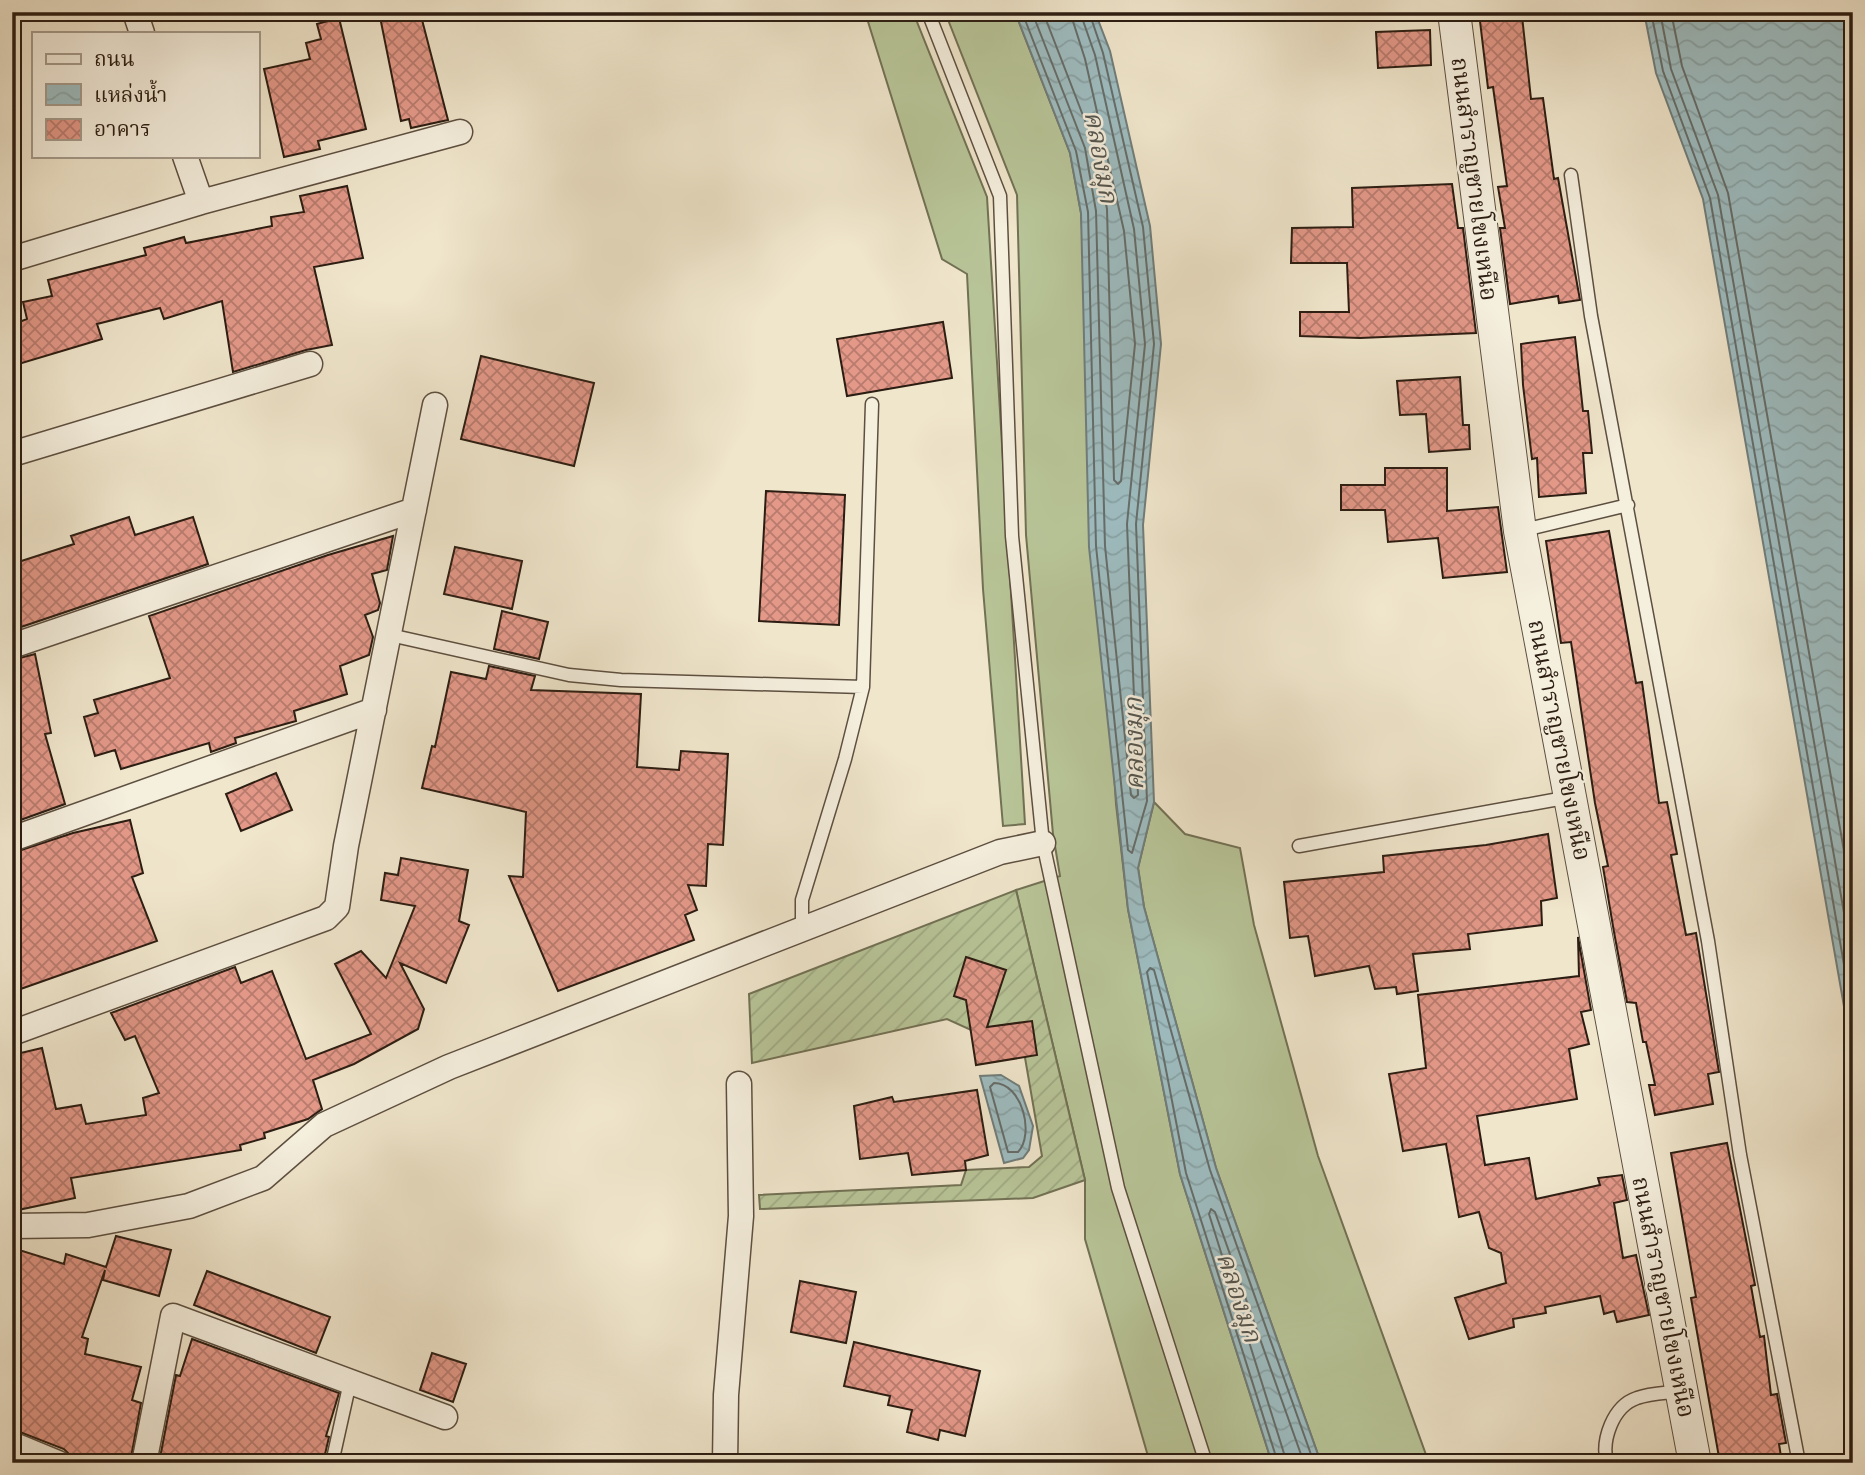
<svg xmlns="http://www.w3.org/2000/svg" width="1865" height="1475" font-family="'Gentium Book Plus','Noto Serif Thai',serif">
	<defs>
		<pattern id="garden-furrows" width="10" height="10" patternUnits="userSpaceOnUse" patternTransform="scale(1.75)"><rect width="10" height="10" fill="#b8c598"/><path d="M-1 1l2-2M0 10L10 0M9 11l2-2" fill="none" stroke="#9ea982"/></pattern>
		<pattern id="water-waves" width="16" height="10" patternUnits="userSpaceOnUse" patternTransform="scale(1.75)"><rect width="16" height="10" fill="#9ebdc1"/><path d="M0 5q4-4 8 0t8 0" fill="none" stroke="#88a2a5"/></pattern>
		<pattern id="building-cross-hatch" width="8" height="8" patternUnits="userSpaceOnUse" patternTransform="scale(1.75)"><rect width="8" height="8" fill="#e39888"/><path d="M0 0l8 8M0 8l8-8" fill="none" stroke="#b87b6e"/></pattern>
	</defs>
	<rect width="100%" height="100%" fill="#f0e6cc"/>
	<filter id="stains"><feTurbulence type="fractalNoise" baseFrequency=".00286" numOctaves="4"/><feColorMatrix values="0 0 0 0 .2 0 0 0 0 .09 0 0 0 0 .02 0 0 0 .5 -.17"/></filter>
	<radialGradient id="worn" r=".72"><stop offset=".6" stop-color="#630" stop-opacity="0"/><stop offset="1" stop-color="#630" stop-opacity=".3"/></radialGradient>
	<path fill="#b8c598" stroke="#727155" stroke-width="2" d="M865 12H913L987 197 1025 824 1003 826 983 589 967 274 942 259Z
		M945 12H1015L1070 153 1081 213 1116 804 1128 909 1180 1174 1272 1463H1150L1085 1239V1180L1016 890 1060 876 1053 834 1026 535 1017 195Z
		M1154 802 1185 834 1240 848 1254 925 1318 1156 1429 1463H1321L1216 1168 1144 907 1138 868Z"/>
	<path fill="url(#garden-furrows)" stroke="#727155" stroke-width="2" d="M1016 890 1085 1180 1033 1198 760 1209 759 1195 961 1185 966 1170 1029 1167 1042 1156 1019 1023 971 1030 947 1019 752 1063 749 994Z"/>
	<path fill="url(#water-waves)" stroke="#707d7b" stroke-width="2" d="M1015 12H1095L1110 51 1150 226 1161 344 1143 525 1154 802 1138 868 1144 907 1216 1168 1321 1463H1272L1180 1174 1128 909 1089 547 1081 213 1070 153Z
		M1644 12H1853V1058L1703 199 1656 73Z
		M1001 1075 1019 1086 1033 1126 1029 1150 1023 1158 1004 1163 980 1076Z"/>
	<g fill="none" stroke-linecap="round" stroke-linejoin="round">
		<path stroke="#656d6a" stroke-width="2" d="M1022 12 1076 151 1088 212 1096 546 1128 850 1132 853 1147 801 1136 524 1154 344 1143 227 1103 53 1089 12
			M1032 12 1085 148 1096 211 1105 546 1131 795 1134 798 1138 795 1127 524 1145 344 1134 229 1095 55 1080 12
			M1043 12 1094 144 1107 209 1114 480 1118 484 1121 481 1135 344 1124 231 1085 59 1070 12
			M1651 12 1663 71 1710 198 1853 1016
			M1660 12 1671 69 1718 195 1853 964
			M1671 12 1682 66 1728 193 1853 902
			M994 1083C1022 1083 1035 1134 1018 1152H1008L990 1087Z
			M1278 1463 1186 1173 1147 972 1150 968 1154 970 1210 1170 1314 1463
			M1287 1463 1209 1214 1211 1209 1215 1212 1304 1463"/>
	</g>
	<path fill="url(#building-cross-hatch)" stroke="#2c1d12" stroke-width="2" d="M379 12H420L448 120 411 128 409 119 401 121Z
		M1522 16 1531 99 1543 98 1554 179 1558 178 1580 300 1559 303 1558 296 1510 304 1500 228H1505L1498 187 1507 186 1493 87 1488 88 1480 21Z
		M339 18 366 129 318 141 320 149 284 157 264 69 310 59 306 43 321 39 317 24Z
		M1430 30 1431 65 1378 68 1376 32Z
		M1452 184 1458 228H1463L1476 333 1360 338 1300 336V312H1349L1347 263H1291L1292 228 1353 227 1352 188Z
		M347 186 363 258 314 267 332 345 306 350 233 372 222 301 164 319 160 308 97 324 102 339 12 366V325L27 319 23 302 52 296 48 280 146 255 144 248 184 237 186 243 272 226 271 217 304 212 300 196Z
		M943 322 952 378 847 396 837 339Z
		M1575 337 1583 411H1588L1592 453H1583L1586 493 1539 497 1537 458 1532 459 1523 385 1521 344Z
		M481 356 594 383 574 466 461 439Z
		M1460 377 1463 425H1469L1470 449 1429 452 1426 414 1400 415 1397 381Z
		M1385 468H1447V511L1498 507 1507 572 1443 578 1438 538 1388 542 1385 510H1341V485H1385Z
		M766 491 845 495 839 625 759 621Z
		M129 517 135 535 193 517 208 564 12 630V564L74 544 71 536Z
		M1609 531 1636 683 1642 682 1659 803 1667 802 1677 854 1671 855 1686 935 1696 933 1719 1072 1708 1074 1713 1104 1655 1115 1649 1085H1655L1646 1042H1643L1636 1003 1627 1002 1614 932 1603 867 1608 866 1595 803 1571 642 1561 643 1546 541Z
		M393 536 387 570 372 574 380 603 378 610 365 615 373 637 369 655 340 666 347 694 294 711 296 721 235 738 236 743 211 752 209 743 121 769 115 750 95 756 84 717 98 713 94 700 170 678 149 616 328 555Z
		M455 547 522 561 512 609 444 594Z
		M502 611 548 622 539 659 494 649Z
		M35 654 51 733 45 734 65 804 12 823V660Z
		M489 666 535 676 531 690 641 694 637 767 679 770 681 751 728 754 723 845 708 844 706 886 688 885 697 910 685 915 694 940 558 991 509 876 523 877 526 812 422 788 432 746 435 747 451 672 486 679Z
		M276 773 292 810 241 831 226 794Z
		M130 820 143 873 132 877 157 941 12 992V853L73 833Z
		M1548 834 1557 898 1541 901 1542 925 1468 934 1470 949 1413 954 1418 991 1397 994 1396 987 1375 989 1369 966 1315 976 1308 936 1290 938 1284 882 1384 872 1383 856 1486 845Z
		M401 858 468 870 459 921 469 925 446 983 400 963 424 1009 418 1029 354 1064 313 1080 322 1109 308 1119 264 1133 265 1138 240 1145 241 1150 71 1178 75 1198 18 1210 12 1183V1055L42 1048 56 1109 81 1105 86 1124 146 1115 143 1098 159 1093 135 1036 125 1040 111 1013 235 967 241 983 272 971 306 1059 371 1034 335 964 361 951 386 978 415 906 381 900 385 873 398 875Z
		M1578 937 1591 1010 1581 1012 1589 1044 1569 1049 1577 1099 1477 1116 1485 1165 1529 1158 1536 1199 1600 1185 1598 1178 1622 1175 1627 1200 1614 1203 1623 1258 1636 1255 1649 1315 1617 1322 1614 1311 1604 1314 1600 1296 1545 1307 1546 1313 1513 1319 1514 1327 1469 1339 1455 1298 1506 1283 1501 1253 1489 1248 1479 1212 1459 1217 1446 1144 1403 1151 1389 1074 1426 1068 1418 995 1579 976Z
		M966 957 1006 970 987 1027 1032 1021 1037 1055 976 1065 966 1000 954 996Z
		M977 1090 988 1155 965 1161 966 1170 912 1175 908 1153 860 1159 854 1106 892 1097 894 1102Z
		M1727 1143 1755 1285 1751 1286 1760 1337 1764 1336 1771 1395 1777 1394 1786 1443 1779 1444 1782 1463H1720L1691 1298 1696 1297 1671 1153Z
		M116 1236 171 1250 159 1296 103 1280 105 1270 82 1337 88 1339 85 1354 141 1367 132 1400 141 1403 130 1463H73L70 1455 64 1449 12 1429V1270L16 1249 64 1264 66 1254 106 1267Z
		M207 1271 330 1317 316 1353 194 1305Z
		M800 1281 856 1292 846 1343 791 1332Z
		M192 1339 339 1393 326 1436 329 1437 323 1463H159L176 1375 180 1376Z
		M854 1342 980 1371 965 1436 940 1430 938 1440 907 1432 912 1410 888 1405 890 1396 844 1386Z
		M432 1353 466 1364 453 1402 420 1390Z"/>
	<g fill="none" stroke-linecap="round" stroke-linejoin="round">
		<defs>
			<path id="service" d="M928 12 1000 196 1012 536 1043 843 1118 1188 1206 1463
				M1571 175 1591 316 1708 941 1740 1155 1799 1463
				M1520 531 1628 505
				M390 635 569 675 621 680 863 687
				M1299 846 1570 797
				M802 929V900L845 759 863 687 872 404
				M332 1463 350 1382
				M1607 1463C1601 1440 1613 1406 1637 1398 1650 1393 1667 1393 1681 1391"/>
			<path id="minor" d="M135 12 142 33
				M185 156 201 202
				M12 259 201 202 460 132
				M12 454 310 364
				M12 646 414 510
				M12 839 374 710
				M12 1033 326 918 337 907 346 846 435 405
				M12 1226 88 1225 189 1206 263 1178 324 1125 449 1067 1000 852 1043 843
				M12 1444 58 1463
				M144 1463 173 1316 445 1417
				M725 1463 726 1395 741 1216 739 1084"/>
			<path id="tertiary" d="M1454 12 1520 531 1695 1463"/>
		</defs>
		<use href="#service" stroke="#5d4f40" stroke-width="15"/>
		<use href="#minor" stroke="#5d4f40" stroke-width="27"/>
		<use href="#tertiary" stroke="#5d4f40" stroke-width="34"/>
		<use href="#service" stroke="#f5efde" stroke-width="12"/>
		<use href="#minor" stroke="#f5efde" stroke-width="24"/>
		<use href="#tertiary" stroke="#f5efde" stroke-width="32"/>
	</g>
	<g text-anchor="middle" dominant-baseline="central" stroke-width="5" stroke-linejoin="round" paint-order="stroke">
		<g font-size="24" fill="#2c1d12" stroke="#f5efde">
			<text transform="translate(1475 179) rotate(83)">ถนนสำราญชายโขงเหนือ</text>
			<text transform="translate(1560 740) rotate(79)">ถนนสำราญชายโขงเหนือ</text>
			<text transform="translate(1664 1297) rotate(79)">ถนนสำราญชายโขงเหนือ</text>
		</g>
		<g font-size="26" font-style="italic" fill="#54554f" stroke="#f5efde">
			<text transform="translate(1102 157) rotate(80)">คลองมุก</text>
			<text transform="translate(1133 744) rotate(-91)">คลองมุก</text>
			<text transform="translate(1240 1297) rotate(72)">คลองมุก</text>
		</g>
	</g>
	<rect width="1865" height="1475" fill="none" stroke="#f0e6cc" stroke-width="42"/>
	<rect x="14" y="14" width="1837" height="1447" fill="none" stroke="#2c1d12" stroke-width="3.5"/>
	<rect x="21" y="21" width="1823" height="1433" fill="none" stroke="#2c1d12" stroke-width="2"/>
	<rect x="32" y="32" width="228" height="126" fill="#f5efde" stroke="#a59b8c" stroke-width="2"/>
	<rect x="46" y="54" width="35" height="10" fill="#f5efde" stroke="#a59b8c" stroke-width="2"/>
	<text x="94" y="66" font-size="21" fill="#2c1d12">ถนน</text>
	<rect x="46" y="84" width="35" height="21" fill="url(#water-waves)" stroke="#a59b8c" stroke-width="2"/>
	<text x="94" y="102" font-size="21" fill="#2c1d12">แหล่งน้ำ</text>
	<rect x="46" y="119" width="35" height="21" fill="url(#building-cross-hatch)" stroke="#a59b8c" stroke-width="2"/>
	<text x="94" y="136" font-size="21" fill="#2c1d12">อาคาร</text>
	<rect width="100%" height="100%" filter="url(#stains)"/>
	<rect width="100%" height="100%" fill="url(#worn)"/>
</svg>
